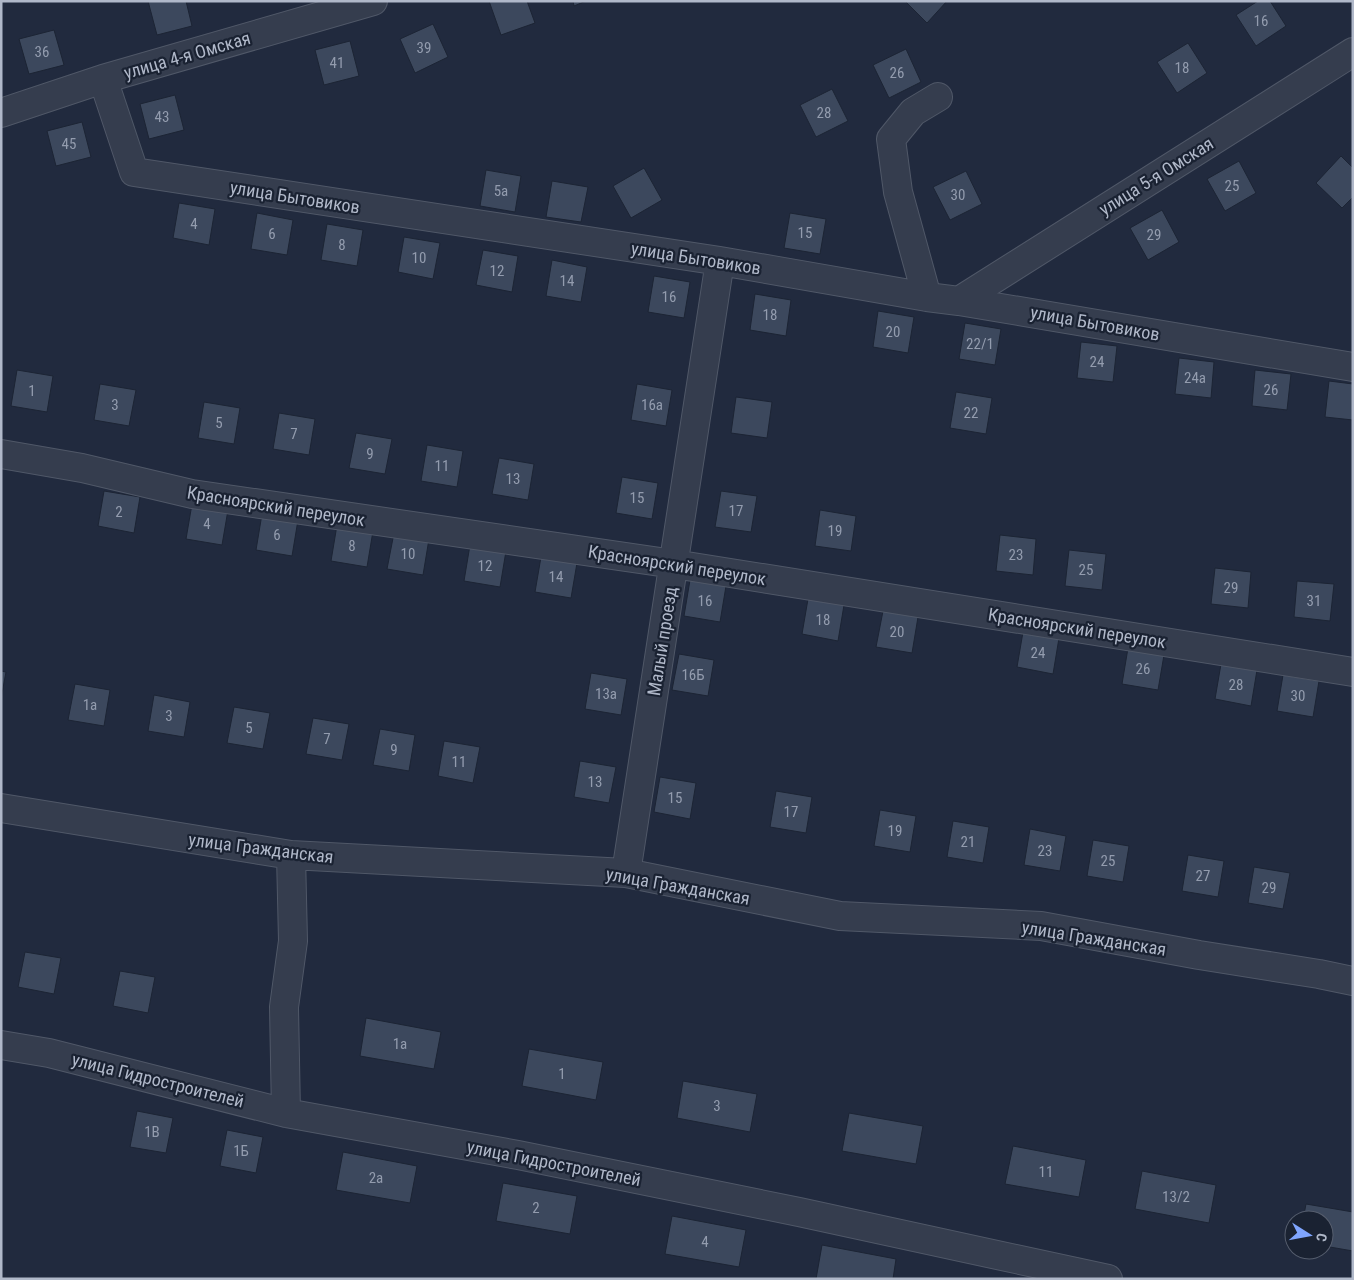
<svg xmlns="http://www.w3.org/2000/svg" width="1354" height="1280" font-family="'Roboto Condensed',sans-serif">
	<rect width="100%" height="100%" fill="#212a3e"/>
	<path fill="#3c485d" stroke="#1c2434" d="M148 1H186L192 26 157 35Z
		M489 1H527L535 23 501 35Z
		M573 1H586L574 6Z
		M905 1H947L927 23Z
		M1258 1H1270L1286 26 1256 46 1236 15Z
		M433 24 448 57 415 73 400 39Z
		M54 30 64 65 29 74 19 39Z
		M350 41 359 76 324 85 315 50Z
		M1188 43 1207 73 1177 93 1157 62Z
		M906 49 921 82 889 98 873 65Z
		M832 89 848 121 816 137 800 105Z
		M175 95 184 130 149 139 140 104Z
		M82 122 91 157 56 166 47 131Z
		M1341 156 1353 168V197L1342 208 1316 183Z
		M1239 161 1256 193 1225 211 1207 179Z
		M644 168 662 200 631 218 613 186Z
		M486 170 521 176 515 212 480 206Z
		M966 171 982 204 950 220 933 187Z
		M552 181 588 187 581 222 546 217Z
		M179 203 215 209 209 245 173 238Z
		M1162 210 1179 242 1148 260 1130 228Z
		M257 213 293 220 287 255 251 249Z
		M790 213 826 219 820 254 784 248Z
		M327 224 363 230 357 266 321 260Z
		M404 237 440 243 433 279 398 272Z
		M483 250 518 256 512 292 476 285Z
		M552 260 587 267 581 302 546 296Z
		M654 276 690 282 684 318 648 312Z
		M755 294 791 300 786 336 750 330Z
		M878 311 914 317 908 353 873 347Z
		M965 323 1001 329 995 365 959 359Z
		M1081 342 1117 346 1113 382 1077 378Z
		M1179 358 1214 362 1211 398 1175 394Z
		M17 370 53 376 47 412 11 406Z
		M1255 370 1291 374 1287 410 1252 406Z
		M1329 381 1353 384V420L1325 417Z
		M100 384 136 390 129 426 94 420Z
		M637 384 672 390 666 426 631 420Z
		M956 392 992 398 986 434 950 428Z
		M736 397 772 402 767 438 731 433Z
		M204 402 240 408 234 444 198 438Z
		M279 413 315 419 309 455 273 449Z
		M356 433 392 439 385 474 349 468Z
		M427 445 463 451 457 487 421 481Z
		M499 458 534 464 528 500 492 494Z
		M622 477 658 483 652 519 616 513Z
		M104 491 140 497 134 533 98 526Z
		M721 491 757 496 751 532 715 527Z
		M192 504 228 510 222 545 186 539Z
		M820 510 856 516 851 551 815 546Z
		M262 514 298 520 292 556 256 550Z
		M337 525 373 531 367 567 331 561Z
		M394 533 429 539 423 575 387 569Z
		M1000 535 1036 539 1033 575 996 571Z
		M470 545 506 551 500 587 464 581Z
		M1069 550 1106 554 1102 590 1065 586Z
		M541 557 577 563 571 598 535 592Z
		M1215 568 1251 572 1248 608 1211 604Z
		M690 580 726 586 720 622 684 616Z
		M1297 581 1334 584 1330 621 1294 617Z
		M808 599 844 605 838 641 802 634Z
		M883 611 918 617 912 653 876 647Z
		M1023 632 1059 638 1053 674 1017 667Z
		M1128 648 1164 655 1158 690 1122 684Z
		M679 654 714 660 708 696 672 690Z
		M1221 664 1257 670 1251 706 1215 699Z
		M1 671 6 672 1 699Z
		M591 673 627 679 621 715 585 709Z
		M1283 675 1319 681 1313 717 1277 711Z
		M75 684 110 690 104 726 68 720Z
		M154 695 190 702 184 737 148 731Z
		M234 707 270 713 263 749 227 743Z
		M313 718 349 724 342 760 306 754Z
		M380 729 415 735 409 771 373 765Z
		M444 741 480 747 473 783 438 776Z
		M580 761 616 767 609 803 574 797Z
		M660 777 696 783 690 819 654 812Z
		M776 791 812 797 806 833 770 827Z
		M880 810 916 816 910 852 874 846Z
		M953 821 989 827 983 863 947 857Z
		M1030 829 1066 836 1060 871 1024 865Z
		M1093 840 1129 846 1123 882 1087 876Z
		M1188 855 1224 861 1218 897 1182 891Z
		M1254 867 1290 873 1283 909 1248 903Z
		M25 952 61 958 54 994 18 987Z
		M120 971 155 977 148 1013 113 1006Z
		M366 1018 441 1032 434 1069 360 1056Z
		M529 1049 603 1062 596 1100 522 1086Z
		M683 1081 757 1094 750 1132 677 1118Z
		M137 1111 173 1118 166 1153 130 1147Z
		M849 1113 923 1126 916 1164 842 1151Z
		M227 1130 263 1137 256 1173 220 1166Z
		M1013 1146 1086 1160 1079 1197 1005 1184Z
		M343 1152 417 1166 410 1203 336 1190Z
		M1142 1171 1216 1185 1209 1223 1135 1209Z
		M503 1183 577 1196 570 1234 496 1221Z
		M1306 1204 1353 1212V1251L1324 1246V1220H1303Z
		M672 1216 746 1230 739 1267 665 1254Z
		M822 1245 896 1259 893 1279H816Z"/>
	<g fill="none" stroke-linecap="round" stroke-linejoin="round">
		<defs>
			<path id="minor" d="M103 79 134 172 720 261 927 297 959 301 1353 367
				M1 113 103 79 373 1
				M927 297 898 192 891 139 913 112 938 97
				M959 301 1353 52
				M1 454 82 468 192 494 674 564 1353 672
				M1 808 291 855 626 873 840 916 1041 926 1199 955 1319 974 1353 981
				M626 873 720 261
				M1 1045 49 1053 286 1113 518 1155 799 1212 1108 1279
				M286 1113 284 1007 293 941 291 855"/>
		</defs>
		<use href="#minor" stroke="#505868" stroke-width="30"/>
		<use href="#minor" stroke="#353d4e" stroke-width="28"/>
	</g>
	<g text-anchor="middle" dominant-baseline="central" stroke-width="4.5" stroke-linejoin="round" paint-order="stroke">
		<g font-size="15" fill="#939cae">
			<text x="1261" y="21">16</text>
			<text x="424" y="48">39</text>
			<text x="42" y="52">36</text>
			<text x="337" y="63">41</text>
			<text x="1182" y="68">18</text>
			<text x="897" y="73">26</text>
			<text x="824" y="113">28</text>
			<text x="162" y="117">43</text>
			<text x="69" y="144">45</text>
			<text x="1232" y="186">25</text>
			<text x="501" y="191">5а</text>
			<text x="958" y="195">30</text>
			<text x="194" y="224">4</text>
			<text x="805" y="233">15</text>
			<text x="272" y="234">6</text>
			<text x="1154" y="235">29</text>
			<text x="342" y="245">8</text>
			<text x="419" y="258">10</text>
			<text x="497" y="271">12</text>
			<text x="567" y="281">14</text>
			<text x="669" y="297">16</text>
			<text x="770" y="315">18</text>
			<text x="893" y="332">20</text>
			<text x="980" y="344">22/1</text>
			<text x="1097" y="362">24</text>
			<text x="1195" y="378">24а</text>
			<text x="1271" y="390">26</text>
			<text x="32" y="391">1</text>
			<text x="115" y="405">3</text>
			<text x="652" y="405">16а</text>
			<text x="971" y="413">22</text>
			<text x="219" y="423">5</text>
			<text x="294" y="434">7</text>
			<text x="370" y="454">9</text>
			<text x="442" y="466">11</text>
			<text x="513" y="479">13</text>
			<text x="637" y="498">15</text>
			<text x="736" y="511">17</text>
			<text x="119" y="512">2</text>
			<text x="207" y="524">4</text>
			<text x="835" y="531">19</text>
			<text x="277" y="535">6</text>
			<text x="352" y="546">8</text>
			<text x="408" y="554">10</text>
			<text x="1016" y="555">23</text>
			<text x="485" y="566">12</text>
			<text x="1086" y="570">25</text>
			<text x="556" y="577">14</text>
			<text x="1231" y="588">29</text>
			<text x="705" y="601">16</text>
			<text x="1314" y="601">31</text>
			<text x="823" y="620">18</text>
			<text x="897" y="632">20</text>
			<text x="1038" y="653">24</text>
			<text x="1143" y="669">26</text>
			<text x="693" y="675">16Б</text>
			<text x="1236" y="685">28</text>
			<text x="606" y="694">13а</text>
			<text x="1298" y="696">30</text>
			<text x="90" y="705">1а</text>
			<text x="169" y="716">3</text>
			<text x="249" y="728">5</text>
			<text x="327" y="739">7</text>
			<text x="394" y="750">9</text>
			<text x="459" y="762">11</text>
			<text x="595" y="782">13</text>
			<text x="675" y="798">15</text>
			<text x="791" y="812">17</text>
			<text x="895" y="831">19</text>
			<text x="968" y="842">21</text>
			<text x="1045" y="851">23</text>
			<text x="1108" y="861">25</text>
			<text x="1203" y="876">27</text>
			<text x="1269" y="888">29</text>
			<text x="400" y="1044">1а</text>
			<text x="562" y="1074">1</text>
			<text x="717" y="1106">3</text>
			<text x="152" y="1132">1В</text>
			<text x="241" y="1151">1Б</text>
			<text x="1046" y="1172">11</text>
			<text x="376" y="1178">2а</text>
			<text x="1176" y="1197">13/2</text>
			<text x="536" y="1208">2</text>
			<text x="705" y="1242">4</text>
		</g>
		<g font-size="18" fill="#b0b8c9" stroke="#1a2232">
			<text transform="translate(187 55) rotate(-16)">улица 4-я Омская</text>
			<text transform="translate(1156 176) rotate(-32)">улица 5-я Омская</text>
			<text transform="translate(295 197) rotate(9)">улица Бытовиков</text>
			<text transform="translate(696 258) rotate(9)">улица Бытовиков</text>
			<text transform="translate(1095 323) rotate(10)">улица Бытовиков</text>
			<text transform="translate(276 506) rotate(9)">Красноярский переулок</text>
			<text transform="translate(677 565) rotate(9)">Красноярский переулок</text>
			<text transform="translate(1077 628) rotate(9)">Красноярский переулок</text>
			<text transform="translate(662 641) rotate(-81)">Малый проезд</text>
			<text transform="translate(261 848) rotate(7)">улица Гражданская</text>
			<text transform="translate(678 886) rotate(10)">улица Гражданская</text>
			<text transform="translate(1094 938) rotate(9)">улица Гражданская</text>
			<text transform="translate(158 1080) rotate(14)">улица Гидростроителей</text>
			<text transform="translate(554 1163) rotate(11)">улица Гидростроителей</text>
		</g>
	</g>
	<rect width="1354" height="1280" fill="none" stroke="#b0b8c9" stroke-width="5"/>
	<g transform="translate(1309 1235) rotate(101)"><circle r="24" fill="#1a2232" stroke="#565e6e"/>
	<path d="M0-4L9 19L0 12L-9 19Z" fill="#7fa5ff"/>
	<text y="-8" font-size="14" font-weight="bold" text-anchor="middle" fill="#b0b8c9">С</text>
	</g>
</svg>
